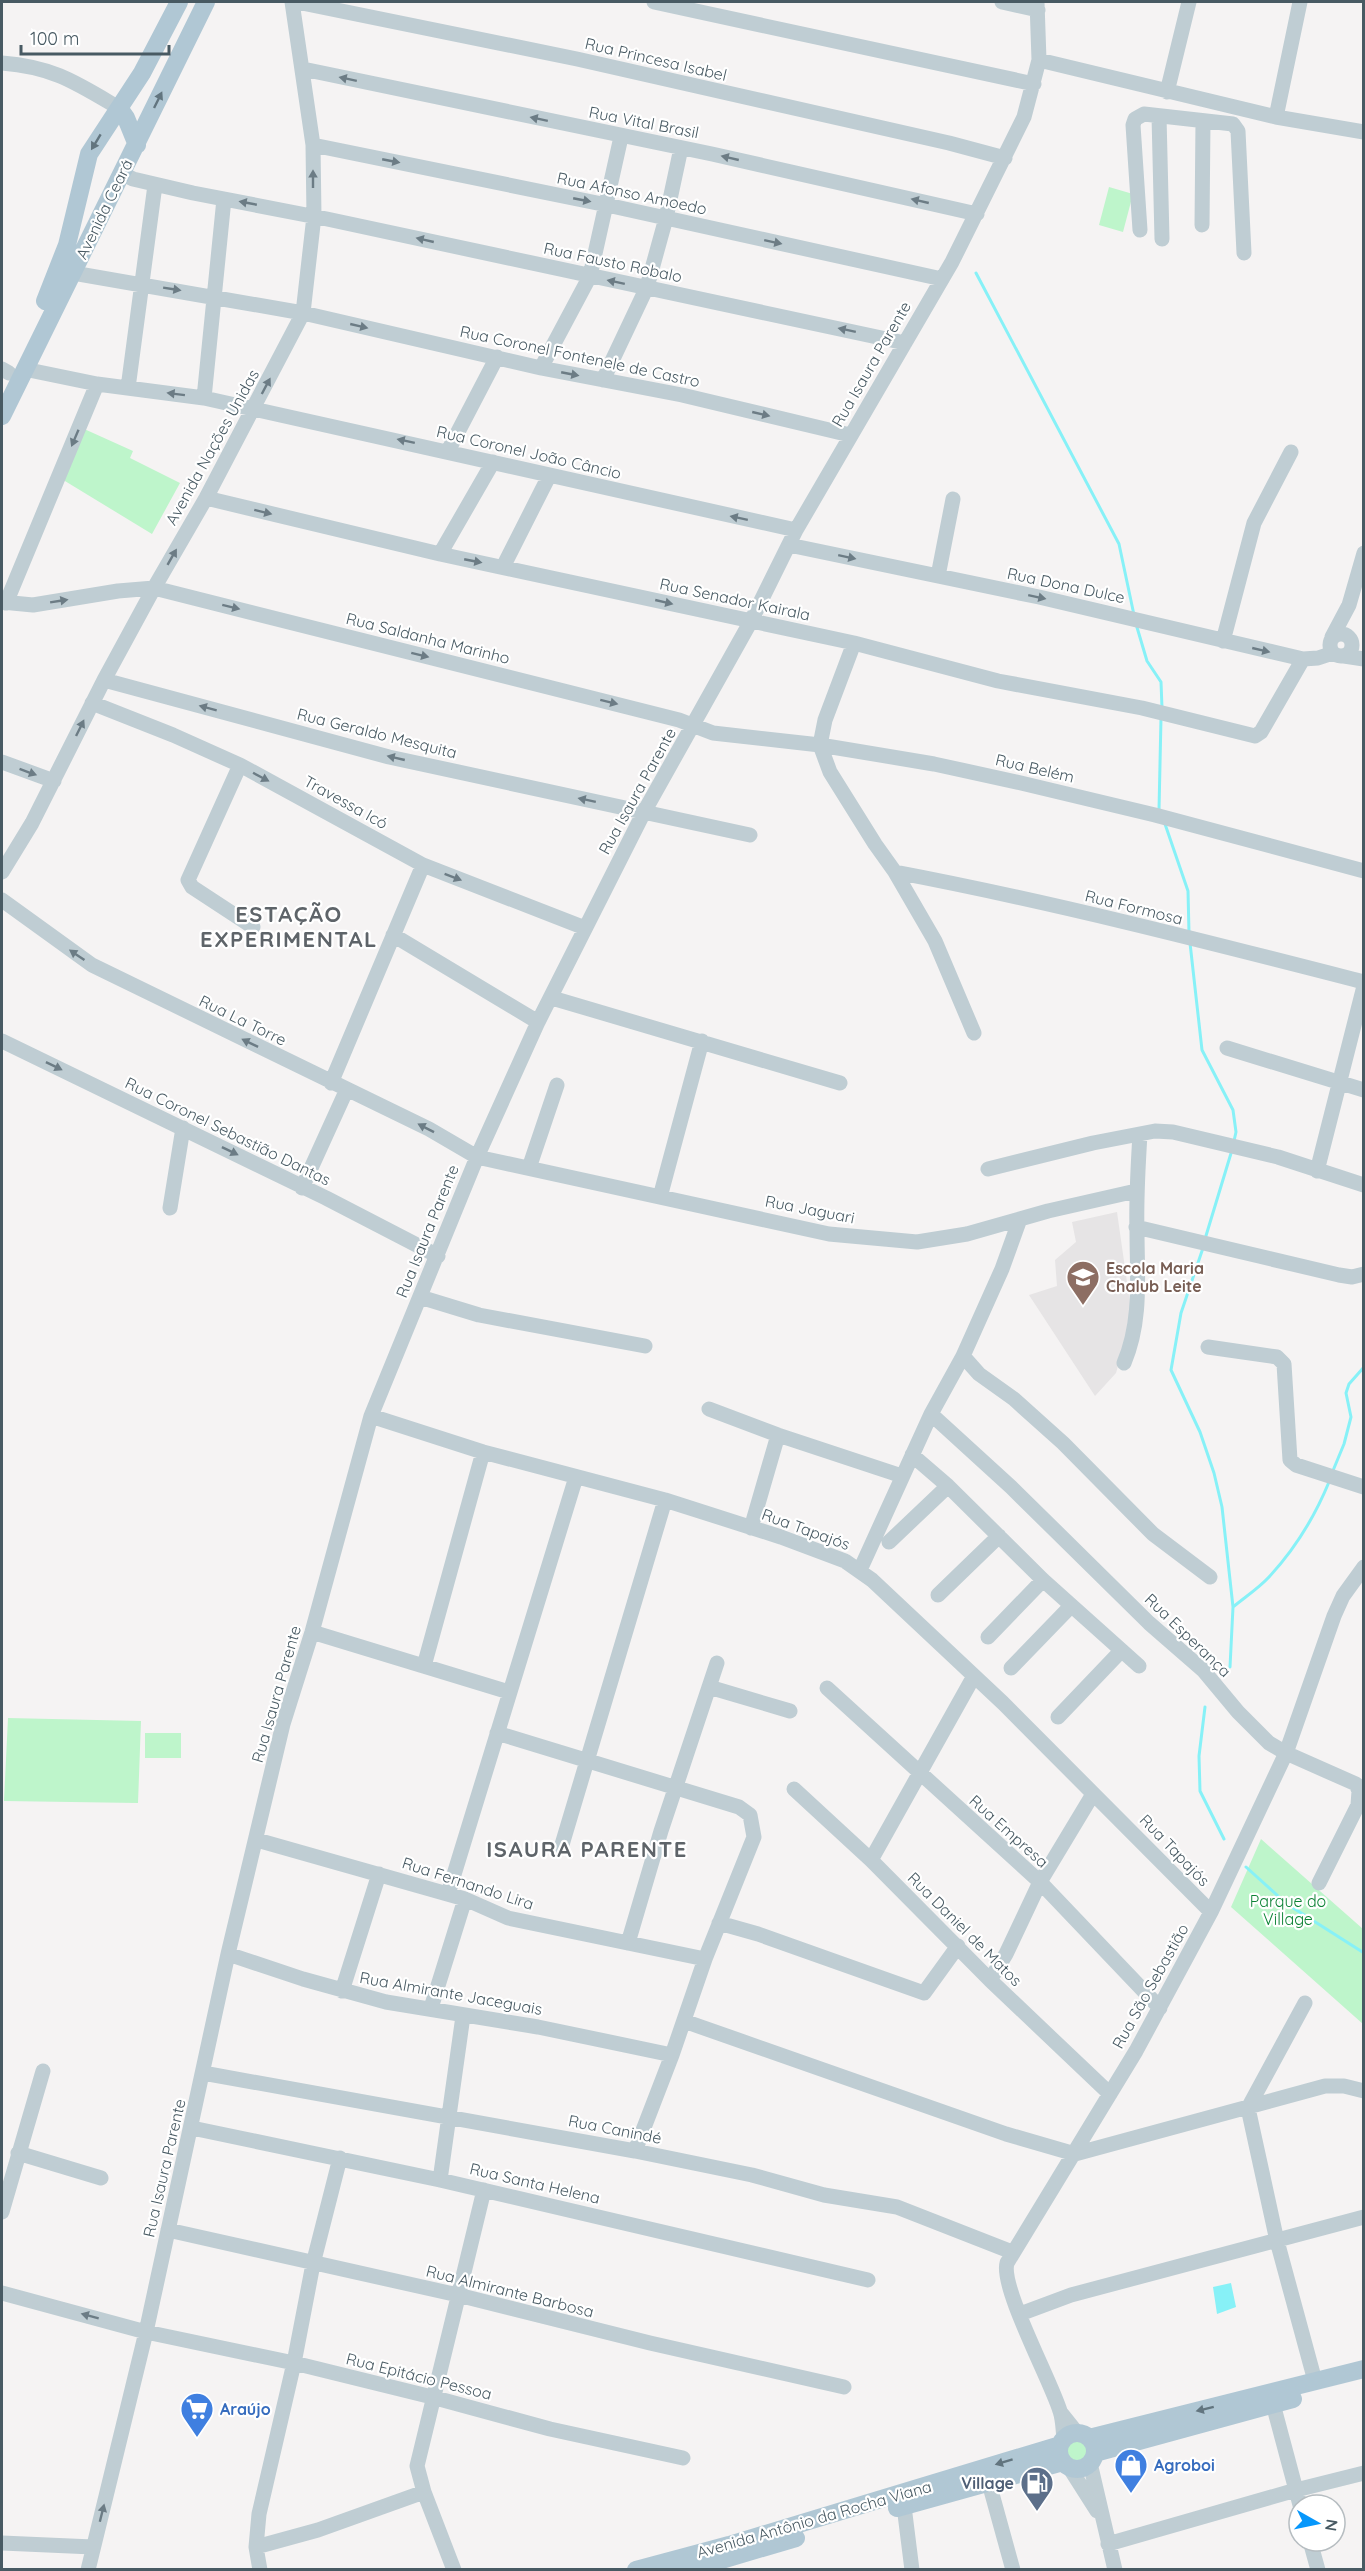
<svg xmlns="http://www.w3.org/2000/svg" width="1365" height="2571" font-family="Quicksand,sans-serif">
	<rect width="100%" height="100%" fill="#f5f3f3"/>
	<path fill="#e6e4e5" d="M1117 1212 1132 1317 1116 1373 1095 1396 1029 1295 1057 1286 1055 1260 1076 1242 1072 1222Z"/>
	<path fill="#bef5cb" d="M1109 187 1133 194 1123 232 1099 225Z
		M82 428 133 451 130 458 180 483 152 534 60 478Z
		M8 1718 141 1721 138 1803 4 1801Z
		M145 1733H181V1758H145Z
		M1261 1839 1363 1929V2024L1231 1907Z
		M1066 2450a11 11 0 1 1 22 0a11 11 0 1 1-22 0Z"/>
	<path fill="#87f1f7" d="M1231 2283 1236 2307 1217 2314 1213 2287Z"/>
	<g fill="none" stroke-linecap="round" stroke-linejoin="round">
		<path stroke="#87f1f7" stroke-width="3" d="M976 273 1119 544 1134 615
			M1136 624 1147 661 1161 682 1162 708
			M1159 810 1161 718
			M1165 824 1188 891 1189 933
			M1190 943 1202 1050 1233 1110 1236 1132 1234 1141
			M1205 1239 1232 1150
			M1203 1248 1181 1313 1171 1370 1200 1432 1214 1473 1222 1507 1233 1607 1230 1667
			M1332 1473 1344 1444 1351 1417 1346 1393 1349 1384 1364 1367
			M1233 1607C1245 1597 1259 1588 1269 1577 1295 1549 1315 1516 1329 1482
			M1205 1707 1199 1756 1200 1791 1224 1839
			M1246 1867 1287 1904 1364 1953"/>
		<path stroke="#bfcdd3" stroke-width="15" d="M297 2 577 59 949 143 1005 158
			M654 2 1034 84
			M1002 2 1038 10
			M1039 60 1276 117 1364 132
			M2 63C53 67 75 82 119 108
			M303 69 712 154 977 214
			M1167 92 1189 2
			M1159 116 1162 239
			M1276 117 1300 2
			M313 145 607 205 942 279
			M121 173 133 179 193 193 327 219 905 343
			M1202 225 1203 121
			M1140 230 1133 125 1135 119 1144 114 1233 124 1238 131 1244 253
			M73 273 303 313 541 368 682 395 850 435
			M541 368 590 276 621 137
			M2 369 9 373
			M24 369 97 384 204 398 796 530
			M603 380 647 287 666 218 681 148
			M128 388 155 185
			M204 398 224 199
			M448 451 497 357
			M206 498 440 554 854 643 998 681 1142 708 1255 736 1261 732 1303 659
			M789 545 1039 597 1303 659 1318 658 1333 653
			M440 554 493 462
			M503 567 549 476
			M938 576 953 499
			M2 602 33 605 118 591 154 588 679 720 713 733 820 745 934 764 1021 783 1155 815 1364 871
			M6 603 97 384
			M1330 645a11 11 0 1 1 22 0a11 11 0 1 1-22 0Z
			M1332 637 1349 605 1364 553
			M1223 641 1254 523 1291 452
			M854 643 825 720 820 745 830 772 875 844 895 872 935 941 974 1033
			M1344 656 1364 659
			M104 680 389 757 750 835
			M92 703 173 735 240 765 423 865 585 928
			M2 762 54 781
			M240 765 188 880 192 887 253 927
			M2 872 32 823 104 680 154 588 206 498 303 313 314 216 313 145 292 2
			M895 872C1053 902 1208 942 1364 982
			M2 900 92 965 429 1129 477 1157 829 1234 917 1242 967 1234 1048 1211 1136 1191
			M393 935 538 1022
			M552 998 840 1083
			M2 1041 326 1198 438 1256
			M1227 1048 1364 1090
			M331 1083 423 865
			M529 1168 557 1085
			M988 1169 1093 1143 1155 1131 1173 1132 1278 1157 1364 1185
			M1317 1171 1364 986
			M302 1188 347 1089
			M660 1197 702 1041
			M170 1208 183 1128
			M1136 1227 1339 1275 1352 1277 1364 1274
			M420 1297 479 1315 645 1346
			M1208 1347 1277 1357 1284 1364 1290 1460 1296 1465 1364 1487
			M963 1356 979 1374 1014 1399 1063 1443 1153 1534 1210 1577
			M1124 1363C1142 1321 1137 1276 1137 1231 1136 1198 1138 1166 1140 1134
			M709 1409 778 1435 902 1476
			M931 1414 1011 1487 1149 1623 1203 1670 1238 1712 1269 1743 1286 1753 1356 1784 1359 1791 1358 1805 1319 1883
			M371 1416 483 1452 665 1500 781 1537 845 1561 872 1580 1003 1703 1211 1912
			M912 1455 948 1486 1043 1580 1139 1666
			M751 1528 778 1435
			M889 1542 948 1486
			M860 1570 931 1414 963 1356 1002 1269 1020 1219
			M938 1595 999 1536
			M312 1632 509 1692
			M988 1637 1043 1580
			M424 1666 483 1452
			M1011 1668 1071 1606
			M709 1687 790 1711
			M827 1688 1040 1882 1160 2008
			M1058 1717 1121 1651
			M497 1733 739 1807 750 1815 754 1837 705 1959 672 2055 635 2151
			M794 1789 871 1860 990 1980 1110 2094
			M257 1840 465 1899 508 1918 705 1959
			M561 1848 665 1500
			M871 1860 974 1676
			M448 1894 576 1477
			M719 1923 758 1934 924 1993 958 1946
			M628 1943 661 1831 717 1663
			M228 1954 303 1979 386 2002 538 2027 672 2055
			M990 1980 1006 1954 1040 1882 1093 1794
			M342 1991 379 1874
			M1305 2003 1248 2108 1277 2241 1315 2381
			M431 2008 465 1899
			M684 2021 1006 2134 1075 2154 1325 2086H1344L1364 2091
			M203 2073 635 2151 752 2175 824 2195 897 2207 1012 2252
			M192 2128 440 2180 868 2280
			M18 2153 101 2178
			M440 2180 463 2016
			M2 2212 43 2071
			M168 2230 458 2295 650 2343 844 2387
			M2 2293 146 2332 294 2363 432 2397 550 2429 683 2458
			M1020 2314 1071 2295 1364 2217
			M1273 2404 1300 2505
			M1061 2413 1077 2433
			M1064 2439C1063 2430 1063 2420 1060 2411 1051 2381 1000 2287 1007 2263L1136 2051 1211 1912 1286 1753 1334 1616 1343 1596 1364 1567
			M1090 2463 1115 2570
			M1069 2467 1097 2511
			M989 2483 1013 2570
			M904 2506 912 2570
			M1310 2541 1318 2570
			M2 2543 93 2547
			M1108 2544 1296 2490 1364 2473
			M256 2547 318 2530 424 2492
			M88 2570 146 2332 228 1954 283 1724 312 1632 371 1416 477 1157 538 1022 644 812 751 621 796 530 952 262 1024 117 1039 60 1037 2
			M260 2570 256 2547 259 2514 294 2363 313 2264 340 2158
			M454 2570 424 2492 417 2466 484 2190"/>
		<path stroke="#b0c7d4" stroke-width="18" d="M119 108 126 118 137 145
			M45 301 67 245 89 154 142 73 179 2
			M2 416 206 2
			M1059 2451a18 18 0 1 1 36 0a18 18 0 1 1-36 0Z
			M1089 2438 1364 2369
			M1095 2453 1293 2399
			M897 2508 1063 2462
			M636 2570 729 2545 1060 2445
			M688 2570 796 2538"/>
	</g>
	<defs><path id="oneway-solid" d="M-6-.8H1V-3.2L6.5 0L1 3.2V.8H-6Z" transform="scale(1.5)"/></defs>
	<g fill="#6c7c85">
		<use href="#oneway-solid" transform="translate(348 79) rotate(-168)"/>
		<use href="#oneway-solid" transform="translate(539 119) rotate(-168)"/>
		<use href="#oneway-solid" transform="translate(730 158) rotate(-167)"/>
		<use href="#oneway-solid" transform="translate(391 161) rotate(11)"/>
		<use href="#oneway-solid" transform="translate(313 179) rotate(-90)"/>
		<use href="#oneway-solid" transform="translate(582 200) rotate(11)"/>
		<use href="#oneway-solid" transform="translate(920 201) rotate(-167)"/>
		<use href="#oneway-solid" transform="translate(248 203) rotate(-169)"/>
		<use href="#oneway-solid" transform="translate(425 240) rotate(-167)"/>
		<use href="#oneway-solid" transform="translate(773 242) rotate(12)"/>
		<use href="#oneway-solid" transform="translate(616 282) rotate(-168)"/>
		<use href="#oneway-solid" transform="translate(172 289) rotate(9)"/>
		<use href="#oneway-solid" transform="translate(359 326) rotate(13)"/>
		<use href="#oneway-solid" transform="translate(847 330) rotate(-168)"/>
		<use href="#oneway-solid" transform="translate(570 374) rotate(11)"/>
		<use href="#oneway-solid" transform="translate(266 386) rotate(-62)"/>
		<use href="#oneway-solid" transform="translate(176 394) rotate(-173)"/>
		<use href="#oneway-solid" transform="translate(761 414) rotate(13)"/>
		<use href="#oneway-solid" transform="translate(75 438) rotate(113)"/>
		<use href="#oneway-solid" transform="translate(406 441) rotate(-168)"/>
		<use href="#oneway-solid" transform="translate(263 512) rotate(14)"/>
		<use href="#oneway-solid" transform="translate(739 518) rotate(-168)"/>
		<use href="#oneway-solid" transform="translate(172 557) rotate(-60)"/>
		<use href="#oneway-solid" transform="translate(847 557) rotate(12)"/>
		<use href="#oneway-solid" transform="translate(473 561) rotate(11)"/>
		<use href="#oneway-solid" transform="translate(1037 597) rotate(12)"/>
		<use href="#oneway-solid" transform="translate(59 601) rotate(-9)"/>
		<use href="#oneway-solid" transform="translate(664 602) rotate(13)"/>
		<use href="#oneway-solid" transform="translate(231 607) rotate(14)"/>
		<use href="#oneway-solid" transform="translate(1261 650) rotate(13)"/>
		<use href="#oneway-solid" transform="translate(420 655) rotate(14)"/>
		<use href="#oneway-solid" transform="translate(609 702) rotate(14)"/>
		<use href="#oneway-solid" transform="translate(208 708) rotate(-165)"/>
		<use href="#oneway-solid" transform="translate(80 728) rotate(-64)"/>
		<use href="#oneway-solid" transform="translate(396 758) rotate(-167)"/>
		<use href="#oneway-solid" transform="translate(28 772) rotate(20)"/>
		<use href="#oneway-solid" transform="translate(261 777) rotate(28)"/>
		<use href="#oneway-solid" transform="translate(587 800) rotate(-168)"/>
		<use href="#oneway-solid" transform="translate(453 877) rotate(21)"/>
		<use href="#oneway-solid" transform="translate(77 955) rotate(-146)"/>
		<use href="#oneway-solid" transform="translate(250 1043) rotate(-154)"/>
		<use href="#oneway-solid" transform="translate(54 1066) rotate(26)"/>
		<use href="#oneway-solid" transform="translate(426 1128) rotate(-153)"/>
		<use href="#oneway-solid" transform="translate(230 1151) rotate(26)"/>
		<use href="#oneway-solid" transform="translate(90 2316) rotate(-165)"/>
		<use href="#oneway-solid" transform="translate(102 2513) rotate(-76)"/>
	</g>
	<g fill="#62757f">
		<use href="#oneway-solid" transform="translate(158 100) rotate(-64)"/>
		<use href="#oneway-solid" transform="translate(96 142) rotate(121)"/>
		<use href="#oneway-solid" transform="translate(1205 2409) rotate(166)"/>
		<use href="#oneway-solid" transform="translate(1004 2462) rotate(163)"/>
	</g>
	<defs>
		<symbol id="school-pin" viewBox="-11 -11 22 30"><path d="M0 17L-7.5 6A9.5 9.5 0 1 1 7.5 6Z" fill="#8d6e63" stroke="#fff"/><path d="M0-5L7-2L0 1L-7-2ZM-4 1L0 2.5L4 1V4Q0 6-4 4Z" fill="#fff"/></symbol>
		<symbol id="supermarket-pin" viewBox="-11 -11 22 30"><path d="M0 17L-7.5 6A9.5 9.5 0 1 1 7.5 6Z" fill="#3f7fe0" stroke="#fff"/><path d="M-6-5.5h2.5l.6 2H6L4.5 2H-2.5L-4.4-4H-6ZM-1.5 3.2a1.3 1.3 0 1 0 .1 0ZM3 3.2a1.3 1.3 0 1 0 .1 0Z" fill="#fff"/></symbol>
		<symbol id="shop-pin" viewBox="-11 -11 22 30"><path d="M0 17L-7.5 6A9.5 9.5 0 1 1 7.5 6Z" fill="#3f7fe0" stroke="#fff"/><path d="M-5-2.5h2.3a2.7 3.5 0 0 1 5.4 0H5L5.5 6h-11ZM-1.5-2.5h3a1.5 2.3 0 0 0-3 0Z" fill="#fff"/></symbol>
		<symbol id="fuel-pin" viewBox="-11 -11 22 30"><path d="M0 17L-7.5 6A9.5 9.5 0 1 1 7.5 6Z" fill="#5c6f8a" stroke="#fff"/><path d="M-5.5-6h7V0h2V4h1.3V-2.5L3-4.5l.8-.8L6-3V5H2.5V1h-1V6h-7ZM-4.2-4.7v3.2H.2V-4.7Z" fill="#fff"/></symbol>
	</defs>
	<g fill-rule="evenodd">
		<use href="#school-pin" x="1064" y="1258" width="38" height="52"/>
		<use href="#supermarket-pin" x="178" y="2390" width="38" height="52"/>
		<use href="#shop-pin" x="1112" y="2446" width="38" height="52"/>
		<use href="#fuel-pin" x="1018" y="2464" width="38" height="52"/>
	</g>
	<g text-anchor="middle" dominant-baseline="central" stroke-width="4.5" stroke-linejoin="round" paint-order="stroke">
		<g font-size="16" fill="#485a63" stroke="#fff">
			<text transform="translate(656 59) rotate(13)">Rua Princesa Isabel</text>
			<text transform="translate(644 122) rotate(11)">Rua Vital Brasil</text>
			<text transform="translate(632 193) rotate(12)">Rua Afonso Amoedo</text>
			<text transform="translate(104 209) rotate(-64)">Avenida Ceará</text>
			<text transform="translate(613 262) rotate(12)">Rua Fausto Robalo</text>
			<text transform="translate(580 356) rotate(12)">Rua Coronel Fontenele de Castro</text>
			<text transform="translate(871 364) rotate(-60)">Rua Isaura Parente</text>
			<text transform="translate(212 447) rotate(-61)">Avenida Nações Unidas</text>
			<text transform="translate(529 452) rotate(13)">Rua Coronel João Câncio</text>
			<text transform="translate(1066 585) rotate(12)">Rua Dona Dulce</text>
			<text transform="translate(735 599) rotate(12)">Rua Senador Kairala</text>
			<text transform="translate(428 638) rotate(14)">Rua Saldanha Marinho</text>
			<text transform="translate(377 733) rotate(14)">Rua Geraldo Mesquita</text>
			<text transform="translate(1035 768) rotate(13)">Rua Belém</text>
			<text transform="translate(637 791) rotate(-61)">Rua Isaura Parente</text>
			<text transform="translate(346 802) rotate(29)">Travessa Icó</text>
			<text transform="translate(1134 907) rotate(14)">Rua Formosa</text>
			<text transform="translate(243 1020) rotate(26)">Rua La Torre</text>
			<text transform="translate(228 1131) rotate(26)">Rua Coronel Sebastião Dantas</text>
			<text transform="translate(810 1209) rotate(11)">Rua Jaguari</text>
			<text transform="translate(427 1231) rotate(-68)">Rua Isaura Parente</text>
			<text transform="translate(806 1529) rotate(20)">Rua Tapajós</text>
			<text transform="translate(1188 1635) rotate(44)">Rua Esperança</text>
			<text transform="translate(276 1694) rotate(-74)">Rua Isaura Parente</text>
			<text transform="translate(1009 1831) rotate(42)">Rua Empresa</text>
			<text transform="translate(1175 1850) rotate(46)">Rua Tapajós</text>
			<text transform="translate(468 1883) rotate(18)">Rua Fernando Lira</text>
			<text transform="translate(965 1929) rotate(45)">Rua Daniel de Matos</text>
			<text transform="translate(1150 1986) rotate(-61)">Rua São Sebastião</text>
			<text transform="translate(451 1993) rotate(10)">Rua Almirante Jaceguais</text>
			<text transform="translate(615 2129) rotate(11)">Rua Canindé</text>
			<text transform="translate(164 2168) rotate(-77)">Rua Isaura Parente</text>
			<text transform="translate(535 2183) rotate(13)">Rua Santa Helena</text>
			<text transform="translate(510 2291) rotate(14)">Rua Almirante Barbosa</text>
			<text transform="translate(419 2376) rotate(14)">Rua Epitácio Pessoa</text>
			<text transform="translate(814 2519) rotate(-16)">Avenida Antônio da Rocha Viana</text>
		</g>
		<g font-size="16" font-weight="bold" fill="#785e54" stroke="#fff" text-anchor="start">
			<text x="1106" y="1268">Escola Maria<tspan x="1106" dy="18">Chalub Leite</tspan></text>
		</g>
		<g font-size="16" fill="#0d8336" stroke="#fff">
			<text x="1288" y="1901">Parque do<tspan x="1288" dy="18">Village</tspan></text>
		</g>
		<g font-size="16" font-weight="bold" fill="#366cbe" stroke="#fff" text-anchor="start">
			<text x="220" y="2409">Araújo</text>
			<text x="1154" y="2465">Agroboi</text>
		</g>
		<g font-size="16" font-weight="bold" fill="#4e5e75" stroke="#fff" text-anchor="end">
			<text x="1014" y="2483">Village</text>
		</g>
		<g font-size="22" font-weight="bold" letter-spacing="1.5" fill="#5e6469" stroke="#fff">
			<text x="289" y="914">ESTAÇÃO<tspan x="289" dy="25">EXPERIMENTAL</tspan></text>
			<text x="587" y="1849">ISAURA PARENTE</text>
		</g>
	</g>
	<rect width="1365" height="2571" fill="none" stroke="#485a63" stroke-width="6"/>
	<g transform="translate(1317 2523) rotate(99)"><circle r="28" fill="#ffffff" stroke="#b6bdc1" stroke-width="1.5"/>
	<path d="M0-4.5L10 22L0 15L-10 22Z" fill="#0797fb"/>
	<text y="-9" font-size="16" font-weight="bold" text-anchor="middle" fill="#485a63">N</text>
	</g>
	<path d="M21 45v9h148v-9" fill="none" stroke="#485a63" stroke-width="3"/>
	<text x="30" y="45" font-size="18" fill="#485a63" stroke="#ffffff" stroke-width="4.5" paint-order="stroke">100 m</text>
</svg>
